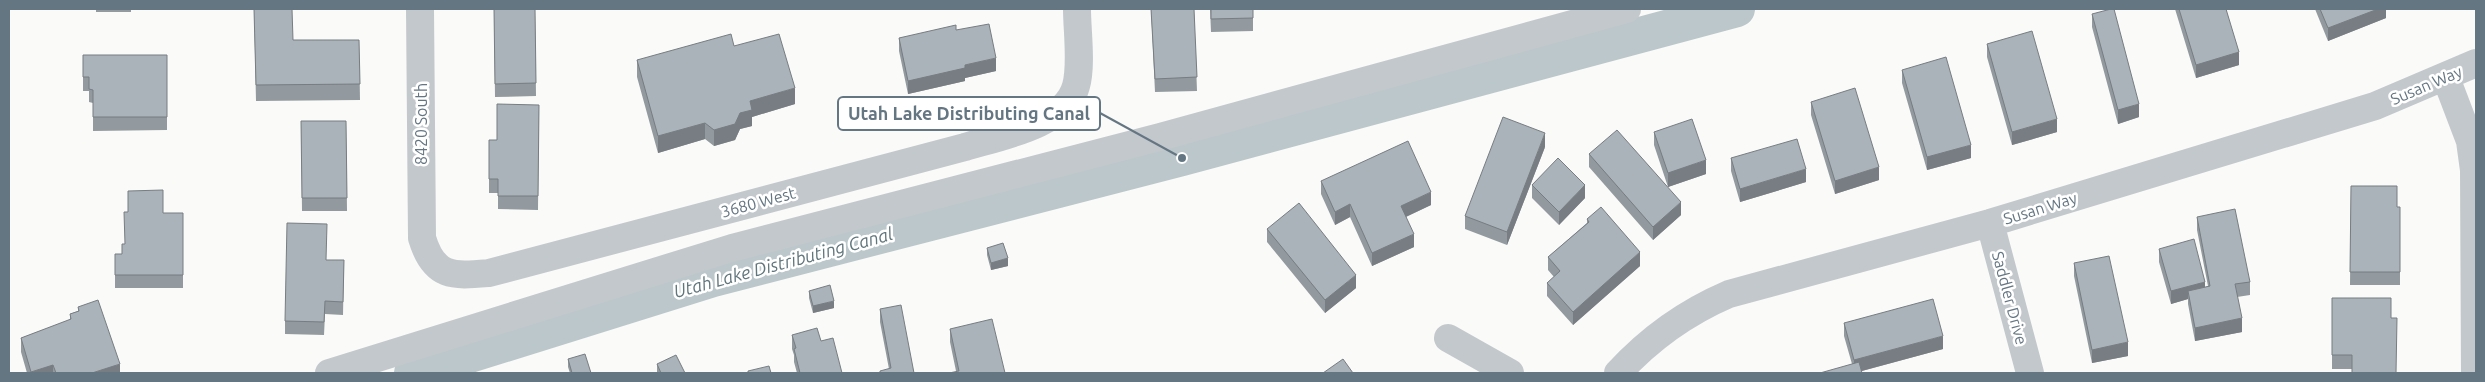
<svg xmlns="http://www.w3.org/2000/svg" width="2485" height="382" font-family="Ubuntu,sans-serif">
	<rect width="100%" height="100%" fill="#fafaf8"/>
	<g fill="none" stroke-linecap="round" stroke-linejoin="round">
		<path stroke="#bbc7cb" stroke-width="36" d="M412 373 713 279 1182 158 1737 9"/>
		<path stroke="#c3c8cc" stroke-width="28" d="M420 9 422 238C434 278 453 276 489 273L965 147C998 137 1066 125 1076 86 1082 65 1077 31 1077 9
			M2446 78 2470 141 2474 170 2475 373
			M1990 223 2030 373
			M1448 338 1510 373
			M329 373 732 248 1160 137 1627 9
			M1618 373C1649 339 1687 312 1729 294L1990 223 2375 106 2476 63"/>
	</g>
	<path fill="#929a9f" d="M96 9H131V12H96Z
		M254 9 293 40H359L360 100 256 101Z
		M494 9H535L536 96 495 97Z
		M1151 9H1194L1197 91 1155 92Z
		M1210 9H1253V31L1211 32Z
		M2175 9H2226L2239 65 2196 78Z
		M2315 9H2386V18L2328 41Z
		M2092 14 2139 117 2118 124 2092 27Z
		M956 30 996 71 965 78V81L908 94 899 51V38Z
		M1987 44 2057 132 2012 145 1987 57Z
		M734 46 795 104 752 117V126L740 129 735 140 714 146 705 139 658 153 637 77V60Z
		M83 55H167V130L93 131V103L89 102V91H83Z
		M1902 70 1971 158 1927 170 1902 83Z
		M1811 102 1879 180 1835 194 1811 115Z
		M539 105 538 210 498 209V193H489V140H497Z
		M301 121H346L347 211H302Z
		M1654 132 1706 174 1668 187 1654 145Z
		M1545 147 1507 245 1465 229V216Z
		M1589 154 1681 215 1653 240 1589 167Z
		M1731 158 1806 182 1740 202 1731 171Z
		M1321 181 1431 205 1406 217 1414 247 1372 266 1350 217 1335 225 1321 194Z
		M1532 185 1585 198 1559 225 1532 198Z
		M2351 186 2397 207H2400V285H2350Z
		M163 213H183V288H115V254H122L125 244Z
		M2197 217 2250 282V295L2237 297 2242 332 2195 341 2188 304V299L2171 304 2159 262V249L2205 287 2208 286 2197 230Z
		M1587 219 1640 266 1573 325 1547 296V283L1554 277 1548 270V257L1587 223Z
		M1267 229 1356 288 1325 313 1267 242Z
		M987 248 1008 266 991 270 987 255Z
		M326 260H344L343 315 325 314 324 335 285 334V321Z
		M2074 263 2128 356 2092 363 2074 276Z
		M809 291 834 308 813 313 809 298Z
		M2332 298H2391L2352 369H2332Z
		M78 307 120 373H27L21 352V338L70 320V314L78 311Z
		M880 309 914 373 889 369 880 322Z
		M1844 323 1943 349 1862 371 1852 364 1844 336Z
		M950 329 1005 373 956 371 950 342Z
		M792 335 821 341 842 373H797L794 362V355L792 349Z
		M568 359 591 373H570L568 367Z
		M657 364 685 373H657Z"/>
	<path fill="#777d82" d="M2378 9H2386V18L2328 41V28Z
		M2239 52V65L2196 78V65Z
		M996 58V71L965 78V81L908 94V81L965 65Z
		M795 88V104L752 117V126L740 129 735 140 714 146V130L740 113 750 101Z
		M2139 104V117L2118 124V110Z
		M2057 119V132L2012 145V132Z
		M705 123V139L658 153V136Z
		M1545 133V147L1507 245V232Z
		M1971 145V158L1927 170V157Z
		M1706 160V174L1668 187V173Z
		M1879 167V180L1835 194V181Z
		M1806 169V182L1740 202V189Z
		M1585 185V198L1559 225V212Z
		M1431 192V205L1401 219V206Z
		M1681 202V215L1653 240V227Z
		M1350 204V217L1335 225V212Z
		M1414 234V247L1372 266V253Z
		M1640 252V266L1573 325V312Z
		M1008 258V266L991 270V263Z
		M1356 275V288L1325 313V300Z
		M2205 282V295L2188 291V299L2171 304V291Z
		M834 301V308L813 313V306Z
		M2242 318V332L2195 341V328Z
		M1943 336V349L1854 373V360Z
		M2128 342V356L2092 363V350Z
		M120 364V373H92Z
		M53 365V373H31V372Z"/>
	<path fill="#aab3b9" stroke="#777d82" d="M254 9H292L293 40H359L360 84 256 85Z
		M494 9H535L536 83 495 84Z
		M1151 9H1194L1197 77 1155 79Z
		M1211 9H1253V18L1211 19Z
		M2111 9H2114L2139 104 2118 110 2092 14Z
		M2179 9H2226L2239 52 2196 65Z
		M2320 9H2378L2328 28Z
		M989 24 996 58 965 65V68L908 81 899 38 956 25V30Z
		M2032 31 2057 119 2012 132 1987 44Z
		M731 34 734 46 779 34 795 88 750 101 752 110 740 113 735 124 714 130 705 123 658 136 637 60Z
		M83 55H167V117H93V90L89 89V77H83Z
		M1946 57 1971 145 1927 157 1902 70Z
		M1855 88 1879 167 1835 181 1811 102Z
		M497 104 539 105 538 196H498V179H489V140H497Z
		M1503 117 1545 133 1507 232 1465 216Z
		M1692 119 1706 160 1668 173 1654 132Z
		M301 121H346L347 198H302Z
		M1617 130 1681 202 1653 227 1589 154Z
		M1797 139 1806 169 1740 189 1731 158Z
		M1408 141 1431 192 1401 206 1414 234 1372 253 1350 204 1335 212 1321 181Z
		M1558 158 1585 185 1559 212 1532 185Z
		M2351 186H2397V207H2400V272H2350Z
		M163 190V213H183V275H115V254H122V244H125L124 212H128V191Z
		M1299 203 1356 275 1325 300 1267 229Z
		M1601 207 1640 252 1573 312 1547 283 1560 271 1548 257 1589 222 1587 219Z
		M2235 209 2250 282 2235 284 2242 318 2195 328 2188 291 2210 286 2197 217Z
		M287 223 327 224 326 260H344L343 302 325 301 324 322 285 321Z
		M2194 239 2205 282 2171 291 2159 249Z
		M1003 243 1008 258 991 263 987 248Z
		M2109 256 2128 342 2092 350 2074 263Z
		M830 285 834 301 813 306 809 291Z
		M2332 298H2391V318H2397L2396 373H2352V355H2332Z
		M1933 299 1943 336 1854 360 1844 323Z
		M98 300 120 364 92 373H56L53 365 31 372 21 338 71 319 70 314 79 311 78 307Z
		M901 305 914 373H880V371L891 368 880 309Z
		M992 319 1005 373H949L959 371 950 329Z
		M817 328 821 341 833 338 842 373H800L794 349 796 348 792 335Z
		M585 354 591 373H572L568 359Z
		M676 355 685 373H661L657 364Z
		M1343 359 1353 373H1323Z
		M1859 362 1862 373H1820Z
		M769 366 771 373H748V371Z"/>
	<g text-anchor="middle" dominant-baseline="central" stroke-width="5" stroke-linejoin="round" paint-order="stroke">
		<g font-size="16" fill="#657683" stroke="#fff">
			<text transform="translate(2426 85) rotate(-23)">Susan Way</text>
			<text transform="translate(421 124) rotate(-90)">8420 South</text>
			<text transform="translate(758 202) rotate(-15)">3680 West</text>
			<text transform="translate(2040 208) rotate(-17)">Susan Way</text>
			<text transform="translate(2010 298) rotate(75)">Saddler Drive</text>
		</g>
		<g font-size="18" font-style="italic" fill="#60757c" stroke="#fff">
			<text transform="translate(783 262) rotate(-15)">Utah Lake Distributing Canal</text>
		</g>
	</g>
	<path fill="none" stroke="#657683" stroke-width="2" d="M1182 158L1100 113"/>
	<circle fill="#657683" stroke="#fff" stroke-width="2" cx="1182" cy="158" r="5"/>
	<rect fill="#fff" stroke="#657683" stroke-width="2" x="838" y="97" width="262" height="33" rx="5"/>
	<g font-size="18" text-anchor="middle" font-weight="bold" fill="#657683">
		<text x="969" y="120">Utah Lake Distributing Canal</text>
	</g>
	<rect width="2485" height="382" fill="none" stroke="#657683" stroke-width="20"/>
</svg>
